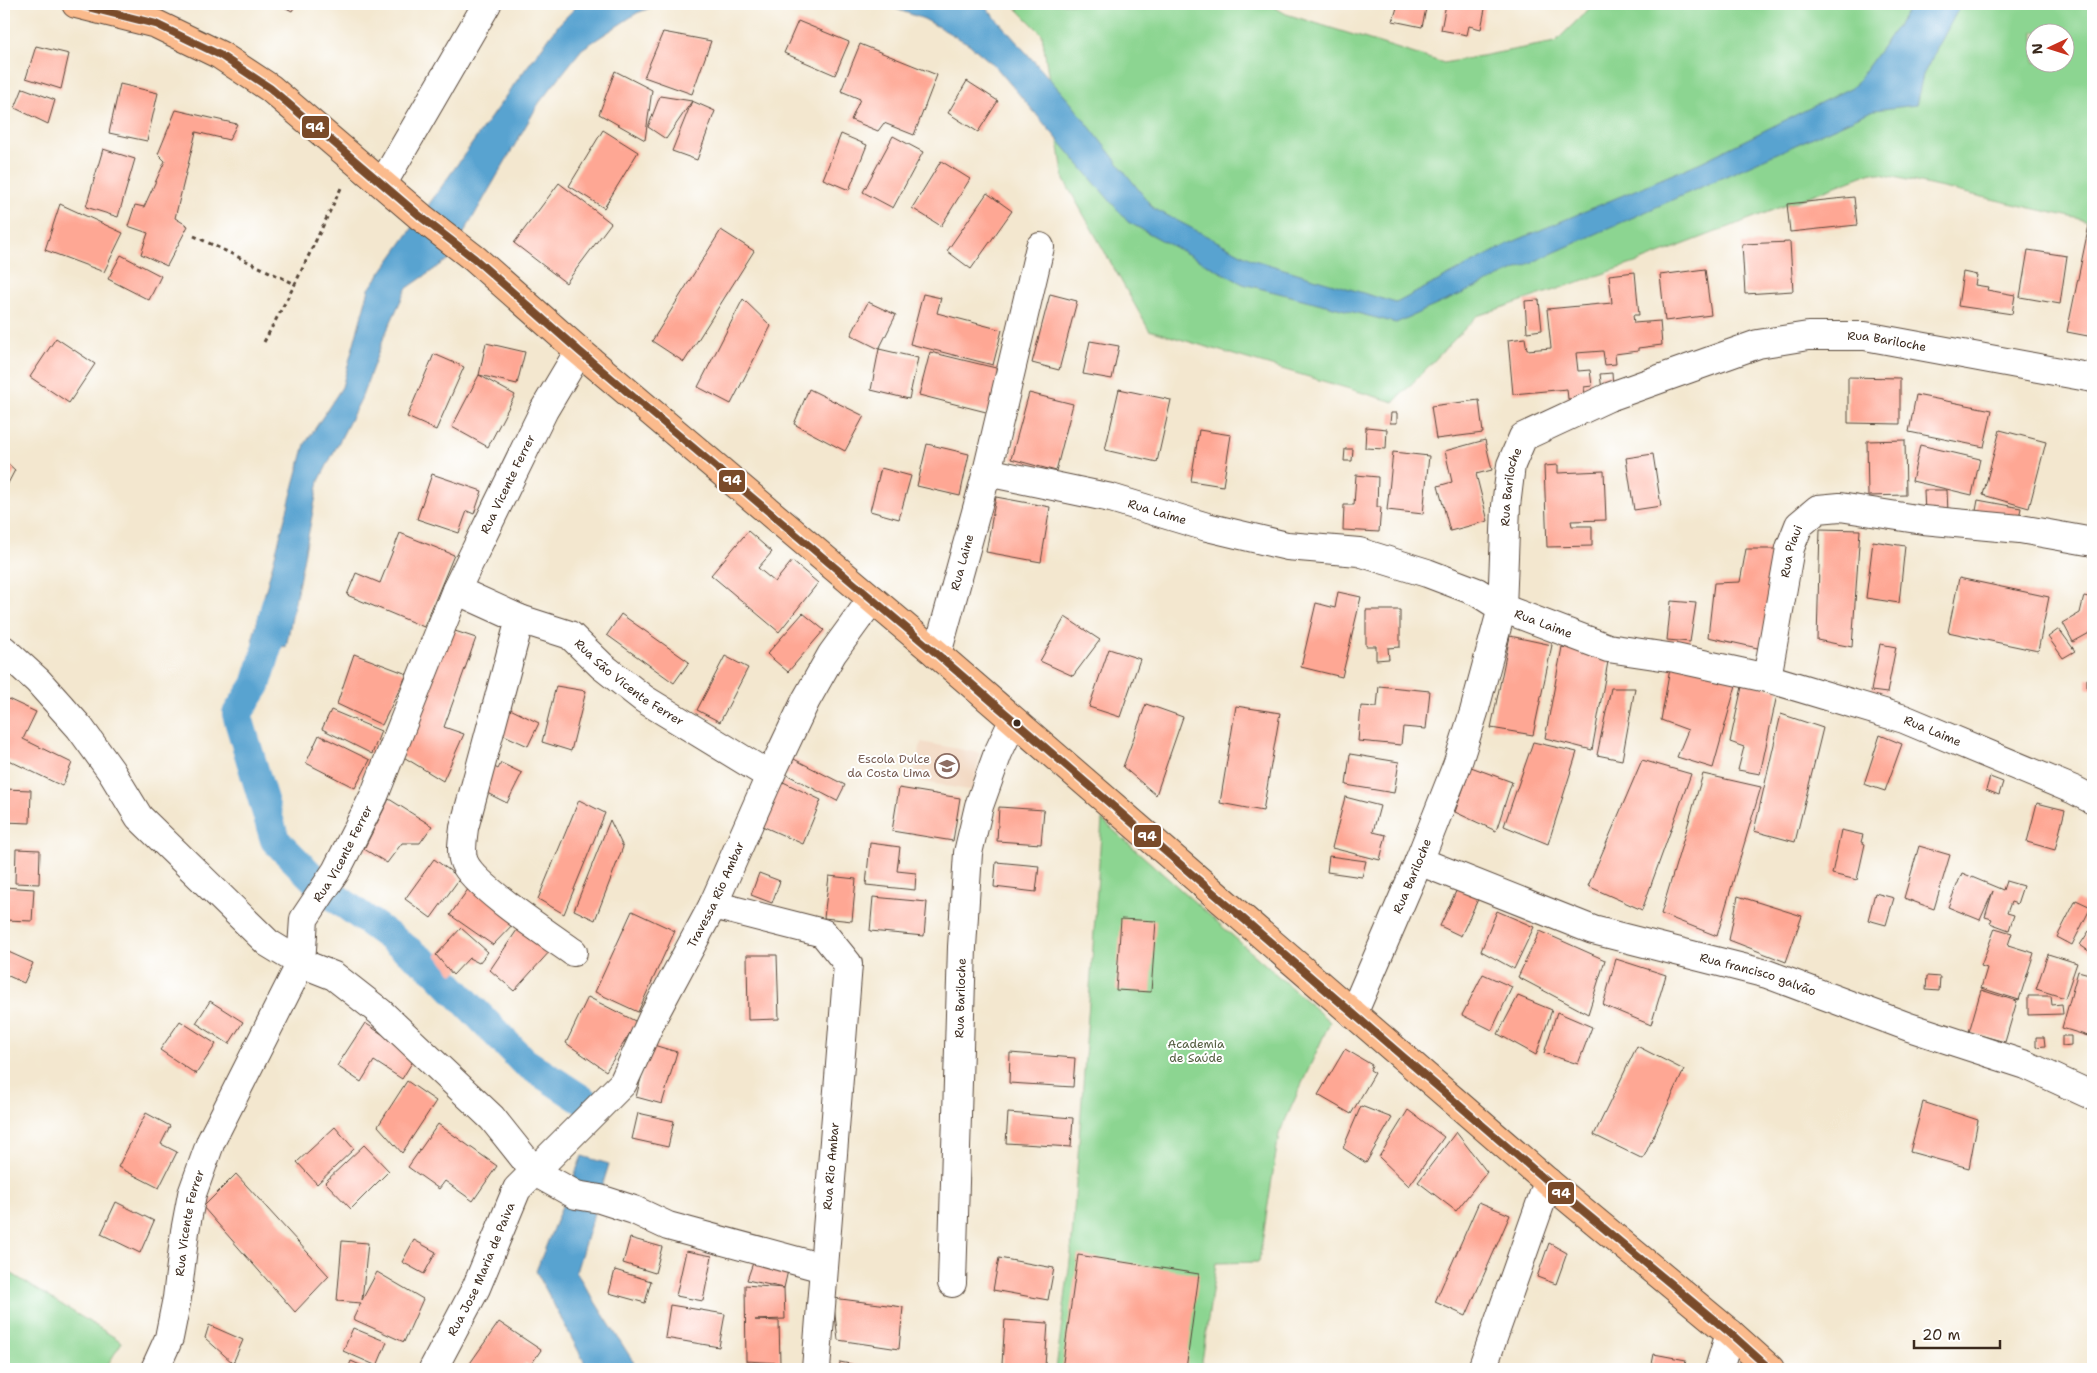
<svg xmlns="http://www.w3.org/2000/svg" width="2097" height="1373" font-family="'Shantell Sans',sans-serif">
	<rect width="100%" height="100%" fill="#fff"/>
	<filter id="ink" filterUnits="userSpaceOnUse"><feTurbulence type="fractalNoise" baseFrequency=".02" numOctaves="2"/><feDisplacementMap in="SourceGraphic" scale="10" xChannelSelector="R" yChannelSelector="G"/><feConvolveMatrix kernelMatrix="1 2 1 2 8 2 1 2 1" color-interpolation-filters="sRGB"/></filter>
	<filter id="wash" filterUnits="userSpaceOnUse"><feTurbulence type="fractalNoise" baseFrequency=".0096" numOctaves="4" result="noise"/><feDisplacementMap in="SourceGraphic" scale="20" xChannelSelector="R" yChannelSelector="G"/><feGaussianBlur stdDeviation="1.12" result="paint"/><feColorMatrix in="noise" values="0 0 0 0 0 0 0 0 0 0 0 0 0 0 0 0 0 1.4 0 .05"/><feComposite in="paint" operator="in"/></filter>
	<g filter="url(#wash)">
		<rect width="100%" height="100%" fill="#f3e7cf"/>
		<path fill="#f1d5bd" d="M921 742 980 753 973 791 914 780Z"/>
		<path fill="#8cd591" stroke="#648058" fill-rule="evenodd" d="M1012 4H1269L1286 14 1444 63 1555 42 1594 4H2093V222L1872 172 1638 262 1477 316 1394 402 1149 330 1064 180 1042 34ZM2034 32H2064V62H2034Z
			M1102 820 1330 1022 1279 1134 1259 1262 1216 1263 1201 1369H1056L1071 1253Z
			M4 1269 122 1342 105 1369H4Z"/>
		<path fill="#58a3d0" stroke="#4a6677" d="M579 4H660L637 13 582 49 539 103 449 259 406 289 384 337 361 399 319 481 286 647 252 641 305 444 342 387 369 289 515 83 560 23Z
			M882 4H983L1071 103 1153 208 1251 259 1396 303 1510 243 1701 162 1854 86 1907 12 1910 4H1961L1923 75 1916 105 1874 110 1396 323 1243 284 1128 222 995 66 969 44 924 19Z
			M582 1156 609 1164 576 1272 638 1369H588L536 1271Z"/>
		<g fill="none" stroke-linecap="round" stroke-linejoin="round">
			<path stroke="#58a3d0" stroke-width="30" d="M276 605 265 656 256 685 237 714 275 840 318 883
				M335 897 435 970 523 1061 587 1103"/>
		</g>
		<g id="blocks">
			<path fill="#fea794" d="M278 4H296L292 11Z
				M1398 4H1427L1422 27 1393 21Z
				M1446 4H1486L1481 29 1469 26 1467 35 1441 30Z
				M798 21 849 42 835 75 784 53Z
				M663 32 711 41 692 94 644 77Z
				M860 44 937 75 914 135 884 123 878 131 851 120 860 99 841 91Z
				M36 46 69 54 61 89 26 78Z
				M615 71 652 90 645 140 599 114Z
				M967 81 998 101 978 132 948 113Z
				M120 84 158 93 147 141 109 133Z
				M23 88 55 100 48 124 15 108Z
				M660 96 692 101 666 139 648 127Z
				M692 101 715 111 697 160 672 151Z
				M176 110 237 124 229 140 196 132 175 218 188 226 167 266 141 254 148 233 128 226 135 205 144 207 165 161 158 154Z
				M603 130 638 152 604 208 569 186Z
				M841 134 867 145 849 190 823 179Z
				M893 136 923 152 893 208 863 192Z
				M103 149 135 159 118 217 86 207Z
				M941 161 970 179 941 226 912 208Z
				M559 183 611 223 566 283 514 243Z
				M987 193 1012 211 971 269 947 251Z
				M1854 197 1857 225 1790 232 1787 204Z
				M60 204 123 233 104 272 45 250Z
				M2089 225 2093 226V337L2067 332Z
				M721 230 754 251 684 362 652 341Z
				M1790 242 1793 291 1745 294 1742 244Z
				M2028 250 2067 256 2060 304 2020 297Z
				M121 255 161 276 149 300 108 279Z
				M1705 269 1711 315 1665 321 1660 275Z
				M1635 272 1639 315H1633L1634 323 1660 321 1662 345 1638 348V351L1615 354 1616 364 1605 365 1603 351 1576 353 1578 371 1590 370 1592 386 1584 387 1585 397 1568 399 1567 389 1513 394 1508 340 1525 338 1527 350 1551 348 1547 309 1612 303 1609 275Z
				M1963 272 1977 275 1975 285 1988 287 1987 290 2015 295 2012 314 1958 306Z
				M923 294 941 298 937 313 1002 330 993 365 910 344Z
				M1050 294 1077 301 1059 370 1032 363Z
				M743 299 771 326 731 404 698 387Z
				M1539 300 1542 330 1527 332 1525 301Z
				M868 302 896 315 879 349 851 335Z
				M56 338 95 364 69 403 30 377Z
				M1090 341 1119 346 1112 379 1083 374Z
				M486 343 525 352 517 384 479 375 515 395 488 447 452 427 479 375Z
				M879 349 918 358 909 399 871 390Z
				M930 352 1000 369 990 413 919 395Z
				M434 354 464 367 436 430 407 417Z
				M1612 373 1613 389 1602 390 1600 374Z
				M1848 377 1900 378V424L1848 423Z
				M809 389 864 416 845 451 794 424Z
				M1119 389 1171 400 1157 462 1105 450Z
				M1029 393 1073 404 1056 471 1011 459Z
				M1916 395 1992 410 1984 447 1909 432Z
				M1479 400 1483 433 1436 439 1431 406Z
				M1391 413H1397V423H1390Z
				M1366 427 1387 429 1386 449 1365 448Z
				M1199 430 1231 435 1223 486 1191 481Z
				M2000 430 2046 442 2029 508 1983 495Z
				M1485 440 1492 470 1476 474 1488 521 1450 531 1438 486 1452 482 1445 451Z
				M1905 440 1906 495 1868 496 1867 441Z
				M927 444 969 454 960 496 917 486Z
				M1920 445 1980 459 1972 495 1912 481Z
				M1345 449H1353L1352 461H1344Z
				M1393 452 1429 456 1423 514 1387 510Z
				M1653 454 1661 506 1634 510 1626 458Z
				M4 460 15 470 4 491Z
				M1558 465V473L1604 471 1606 520 1571 521 1572 526H1592V546L1547 547 1544 466Z
				M881 468 911 476 899 519 870 511Z
				M432 474 482 491 474 514 467 511 459 533 417 519Z
				M1356 475 1378 477 1377 507H1381L1379 532 1343 530 1344 505H1354Z
				M1924 490H1947L1948 513 1925 514Z
				M996 497 1050 507 1041 562 986 552Z
				M1978 500 2021 508 2018 524 1975 516Z
				M1820 529 1860 530 1852 647 1817 640Z
				M748 531 772 552 758 568 775 582 792 561 818 583 779 632 711 575Z
				M400 533 454 555 424 627 347 595 356 573 380 583Z
				M1873 541 1905 546 1899 603 1866 598Z
				M1746 549H1777L1762 649 1708 637 1714 583 1740 582Z
				M1959 578 2049 597 2038 651 1948 632Z
				M1338 592 1361 597 1342 677 1301 667 1316 603 1335 608Z
				M2084 596 2093 598V631L2073 642 2063 623 2080 613Z
				M1671 601 1696 603 1690 642 1667 640Z
				M1366 610H1400V647L1388 648 1389 659 1376 660V646H1366Z
				M803 613 824 630 788 672 767 654Z
				M621 614 689 662 674 683 607 635Z
				M1065 617 1100 640 1073 676 1040 661Z
				M446 628 476 638 444 727 464 734 443 781 397 753Z
				M2059 629 2075 651 2063 658 2048 637Z
				M1510 636 1552 645 1533 735 1491 728Z
				M1880 644 1896 647 1887 693 1871 691Z
				M1562 647 1609 656 1592 750 1545 738Z
				M1109 649 1140 659 1120 717 1089 707Z
				M354 654 407 674 382 725 337 704Z
				M725 656 748 668 720 722 697 710Z
				M1671 663 1738 678 1713 768 1677 757 1688 730 1661 720Z
				M2087 679H2093V689H2087Z
				M1743 682 1778 690 1760 774 1738 770 1744 747 1730 742Z
				M556 686 586 691 571 751 542 742Z
				M1379 686 1430 691 1426 729 1403 727 1401 745 1358 741 1361 706 1377 707Z
				M1611 688H1635L1622 760 1597 755Z
				M6 698 36 712 23 739 72 763 62 786 4 758V703Z
				M1146 704 1183 717 1156 795 1123 767Z
				M504 706 539 723 528 746 493 730Z
				M1236 706 1280 713 1263 811 1220 803Z
				M331 710 381 731 372 754 322 729Z
				M1781 714 1823 728 1795 842 1754 831Z
				M319 735 370 760 355 788 306 763Z
				M1880 735 1902 744 1885 791 1864 784Z
				M1533 742 1577 752 1548 844 1504 826Z
				M1350 754 1399 762 1394 793 1346 785Z
				M790 757 845 785 837 801 782 772Z
				M1642 760 1691 774 1642 910 1588 886Z
				M487 763 498 769 501 763 522 773 507 803 477 788Z
				M1471 767 1512 782 1496 831 1455 812Z
				M1703 774 1761 787 1717 936 1661 914Z
				M1990 777 2003 782 1999 795 1986 790Z
				M779 780 821 800 803 844 762 826Z
				M899 788 960 798 953 841 892 831Z
				M4 789 31 790 30 823 4 822Z
				M1345 797 1380 806 1373 832 1386 835 1380 860 1332 848Z
				M389 799 432 826 420 843H402L387 863 364 849Z
				M579 800 605 813 564 914 538 899Z
				M2037 803 2065 810 2055 850 2027 842Z
				M999 807 1044 810 1041 844 997 841Z
				M610 820 623 847 595 920 574 910Z
				M1841 830 1863 835 1861 842 1865 844 1857 880 1832 874Z
				M870 843 900 847 897 871 916 873 915 890 866 885Z
				M1919 846 1950 855 1934 909 1904 898Z
				M16 849 40 850 39 884 15 883Z
				M1329 856 1366 861 1362 877 1327 872Z
				M434 859 460 878 431 918 405 899Z
				M996 862 1039 866 1036 892 994 887Z
				M759 873 780 881 772 903 751 895Z
				M1962 873 2003 890 2006 881 2023 886 2017 904 2011 902 2007 913 2014 915 2009 930 1990 923 1992 919 1985 917 1993 891 1980 920 1948 907Z
				M829 876 856 879 852 921 824 918Z
				M471 885 516 921 493 945 450 915Z
				M4 887 34 889 32 921 4 920Z
				M1458 887 1479 897 1461 936 1440 926Z
				M1875 893 1894 898 1886 925 1868 920Z
				M1738 896 1802 916 1786 962 1729 940Z
				M873 897 927 902 924 936 870 931Z
				M2076 900 2091 907 2072 945 2057 937Z
				M632 911 675 931 638 1012 595 992Z
				M1497 911 1534 927 1514 969 1481 951Z
				M1121 919 1156 921 1151 992 1116 990Z
				M519 927 551 950 514 991 490 970Z
				M461 928 488 952 479 963 469 958 453 975 436 955Z
				M1995 928 2012 933 2008 945 2034 953 2019 1000 1981 988 1987 968 1981 966Z
				M1540 931 1605 960 1588 1014 1518 977Z
				M2089 931 2093 934V954L2080 945Z
				M4 950 33 963 24 983 4 974Z
				M2048 954 2077 963 2065 998 2036 989Z
				M747 955H777L779 1019 748 1020Z
				M1616 959 1666 975 1651 1025 1603 1005Z
				M2078 971 2093 975V1017L2088 1036 2062 1028Z
				M1483 974 1512 987 1492 1030 1462 1015Z
				M1927 976 1940 977 1939 991 1926 990Z
				M1981 990 2017 1001 2005 1042 1969 1032Z
				M1518 996 1552 1010 1536 1055 1498 1034Z
				M2028 996H2051L2052 1005 2062 1004 2063 1014 2028 1015Z
				M588 997 637 1022 606 1071 566 1043Z
				M210 1001 243 1022 229 1044 196 1023Z
				M1557 1012 1592 1027 1578 1064 1544 1053Z
				M180 1021 216 1044 196 1074 160 1050Z
				M365 1023 416 1056 402 1079 374 1061 361 1082 337 1066Z
				M2062 1036H2071V1045L2062 1046Z
				M2036 1037H2044L2045 1046 2036 1047Z
				M650 1044 677 1052 662 1104 636 1097Z
				M1637 1046 1684 1070 1643 1159 1594 1135Z
				M1345 1049 1372 1065 1370 1070 1375 1073 1351 1114 1318 1095Z
				M1010 1053 1075 1058 1073 1087 1009 1083Z
				M407 1081 436 1101 402 1153 378 1126Z
				M1923 1102 1978 1120 1969 1168 1910 1152Z
				M1361 1106 1392 1118 1366 1163 1343 1148Z
				M1408 1110 1444 1137 1409 1186 1379 1157Z
				M146 1113 170 1126 161 1144 177 1152 159 1188 118 1167Z
				M638 1113 674 1121 668 1147 632 1139Z
				M1008 1113 1073 1118 1071 1147 1006 1143Z
				M438 1124 497 1166 473 1201 445 1181 439 1189 408 1167Z
				M335 1127 354 1149 317 1184 297 1162Z
				M1456 1132 1487 1172 1456 1211 1418 1182Z
				M364 1145 389 1171 351 1209 325 1182Z
				M236 1174 329 1276 295 1312 203 1207Z
				M116 1202 154 1221 140 1253 101 1234Z
				M1479 1202 1510 1215 1466 1316 1435 1302Z
				M630 1238 662 1247 655 1273 623 1263Z
				M414 1240 436 1252 424 1274 402 1262Z
				M342 1241 368 1243 362 1300 377 1272 423 1299 404 1342 353 1319 361 1303 337 1301Z
				M1549 1243 1567 1253 1556 1284 1537 1277Z
				M686 1251 712 1256 703 1301 676 1296Z
				M1078 1255 1199 1274 1186 1369H1062Z
				M755 1257 789 1266 784 1288 747 1280Z
				M999 1258 1054 1268 1048 1300 993 1290Z
				M615 1270 651 1281 645 1303 609 1293Z
				M745 1285 784 1288 785 1319 755 1320 779 1321 780 1363 746 1361Z
				M833 1298 903 1307 899 1349 838 1340Z
				M670 1305 725 1314 719 1347 665 1338Z
				M1005 1320 1048 1323 1045 1366 1002 1364Z
				M499 1322 541 1350 530 1366 525 1363 521 1369H466Z
				M209 1325 243 1340 233 1363 205 1338Z
				M353 1328 387 1342 377 1366 343 1351Z
				M1654 1354 1686 1360 1684 1369H1651Z
				M351 1361 369 1369H348Z
				M840 1362 870 1368V1369H839Z
				M718 1366 745 1368V1369H718Z"/>
		</g>
	</g>
	<g filter="url(#ink)">
		<use href="#blocks" fill-opacity="0" stroke="#574639" stroke-width="1"/>
		<g fill="none" stroke-linecap="round" stroke-linejoin="round">
			<defs>
				<g id="minor">
					<path d="M383 183 487 4"/>
					<path id="s1" d="M987 472 1111 498 1207 527 1287 546 1359 552 1427 573 1477 592 1502 608 1608 648 1675 658 1767 678 1904 719 2074 790 2093 800"/>
					<path id="s2" d="M456 590 520 619 570 635 602 666 644 699 770 776"/>
					<path d="M520 619 464 828C463 838 460 852 464 862 474 886 549 935 573 952"/>
					<path d="M4 650 38 681 80 728 111 771 139 817 268 943 301 963 334 976 380 1012 492 1118 535 1172 576 1195 600 1199 634 1210 668 1226 823 1268"/>
					<path id="s3" d="M937 654 987 472 1040 247"/>
					<path id="s4" d="M1767 678 1790 548 1799 525 1818 509 1840 507 1923 520 2020 529 2093 542"/>
					<path id="s5" d="M1419 861 1593 930 1767 974 1909 1027 2026 1065 2093 1096"/>
					<path d="M713 905 823 933 848 964 816 1369"/>
					<path id="s6" d="M1353 1014 1419 861 1457 765 1474 712 1502 608 1506 506 1511 465 1523 437 1609 397 1758 344 1808 336H1865L2093 378"/>
					<path id="s7" d="M952 1283 962 947 968 853 979 806 998 753 1013 721"/>
					<path id="s8" d="M155 1369 169 1338 177 1298 185 1231 192 1194 211 1141 301 963 304 919 336 871 374 796 456 590 544 410 579 351"/>
					<path id="s9" d="M433 1369 476 1288 517 1189 623 1083 653 1017 713 905 770 776 806 700 832 654 872 599"/>
					<path d="M1482 1369 1548 1182"/>
					<path d="M1719 1369 1730 1333"/>
				</g>
				<path id="major" d="M76 4 156 24 220 55 270 88 421 217 475 259 579 351 937 654 1548 1182 1730 1333 1770 1369"/>
			</defs>
			<use href="#minor" stroke="#574639" stroke-width="30"/>
			<use href="#major" stroke="#574639" stroke-width="30"/>
			<path stroke="#574639" stroke-width="3" stroke-dasharray="4 4" stroke-linecap="butt" d="M194 236 295 284
				M264 342 295 284 342 186"/>
			<use href="#minor" stroke="#fff" stroke-width="28"/>
			<use href="#major" stroke="#fbbb8d" stroke-width="28"/>
			<defs>
				<path id="bus-1" d="M76 4 156 24 220 55 270 88 421 217 475 259 579 351 937 654 1548 1182 1730 1333 1770 1369"/>
			</defs>
			<use href="#bus-1" stroke="#fff" stroke-width="11"/>
			<use href="#bus-1" stroke="#7a4b2a" stroke-width="8"/>
		</g>
	</g>
	<defs>
		<symbol id="school-ring" viewBox="-11 -11 22 22"><circle r="9.5" fill="#fff" stroke="#8d6e63" stroke-width="1.5"/><path d="M0-5L7-2L0 1L-7-2ZM-4 1L0 2.5L4 1V4Q0 6-4 4Z" fill="#8d6e63"/></symbol>
	</defs>
	<g fill-rule="evenodd">
		<use href="#school-ring" x="933" y="752" width="28" height="28"/>
	</g>
	<circle fill="#3b2a1e" stroke="#fff" stroke-width="2" cx="1017" cy="723" r="4.5"/>
	<g text-anchor="middle" dominant-baseline="central" stroke-width="4" stroke-linejoin="round" paint-order="stroke">
		<g font-size="12" fill="#3b2a1e" stroke="#fff">
			<text stroke="none"><textPath href="#s6" startOffset="990">Rua Bariloche</textPath></text>
			<text stroke="none"><textPath href="#s8" startOffset="961">Rua Vicente Ferrer</textPath></text>
			<text stroke="none"><textPath href="#s6" startOffset="555">Rua Bariloche</textPath></text>
			<text stroke="none"><textPath href="#s1" startOffset="175">Rua Laime</textPath></text>
			<text stroke="none"><textPath href="#s4" startOffset="129">Rua Piaui</textPath></text>
			<text stroke="none"><textPath href="#s3" startOffset="95">Rua Laine</textPath></text>
			<text stroke="none"><textPath href="#s1" startOffset="580">Rua Laime</textPath></text>
			<text stroke="none"><textPath href="#s2" startOffset="199">Rua São Vicente Ferrer</textPath></text>
			<text stroke="none"><textPath href="#s1" startOffset="985">Rua Laime</textPath></text>
			<text stroke="none"><textPath href="#s8" startOffset="556">Rua Vicente Ferrer</textPath></text>
			<text stroke="none"><textPath href="#s6" startOffset="150">Rua Bariloche</textPath></text>
			<text stroke="none"><textPath href="#s9" startOffset="559">Travessa Rio Ambar</textPath></text>
			<text stroke="none"><textPath href="#s5" startOffset="358">Rua francisco galvão</textPath></text>
			<text stroke="none"><textPath href="#s7" startOffset="285">Rua Bariloche</textPath></text>
			<text transform="translate(831 1166) rotate(-85)">Rua Rio Ambar</text>
			<text stroke="none"><textPath href="#s8" startOffset="151">Rua Vicente Ferrer</textPath></text>
			<text stroke="none"><textPath href="#s9" startOffset="111">Rua Jose Maria de Paiva</textPath></text>
		</g>
		<g font-size="12" fill="#785e54" stroke="#fff" text-anchor="end">
			<text x="930" y="759">Escola Dulce<tspan x="930" dy="14">da Costa Lima</tspan></text>
		</g>
		<g font-size="12" fill="#535d40" stroke="#fff">
			<text x="1196" y="1044">Academia<tspan x="1196" dy="14">de Saúde</tspan></text>
		</g>
	</g>
	<g stroke="#fff" stroke-width="2">
		<rect x="301" y="115" width="29" height="24" rx="5" fill="#7a4b2a"/>
		<rect x="718" y="469" width="28" height="24" rx="5" fill="#7a4b2a"/>
		<rect x="1133" y="824" width="29" height="24" rx="5" fill="#7a4b2a"/>
		<rect x="1547" y="1181" width="28" height="24" rx="5" fill="#7a4b2a"/>
	</g>
	<g font-size="14" text-anchor="middle" font-weight="bold" fill="#fff">
		<text x="315" y="132">94</text>
		<text x="732" y="485">94</text>
		<text x="1147" y="841">94</text>
		<text x="1561" y="1198">94</text>
	</g>
	<rect width="2097" height="1373" fill="none" stroke="#fff" stroke-width="20"/>
	<g transform="translate(2050 48) rotate(266)"><circle r="24" fill="#ffffff" stroke="#b1aaa5"/>
	<path d="M0-4L9 19L0 12L-9 19Z" fill="#c8321e"/>
	<text y="-8" font-size="14" font-weight="bold" text-anchor="middle" fill="#3b2a1e">N</text>
	</g>
	<path d="M1914 1340v8h86v-8" fill="none" stroke="#3b2a1e" stroke-width="2.5"/>
	<text x="1922" y="1340" font-size="15" fill="#3b2a1e" stroke="#ffffff" stroke-width="4" paint-order="stroke">20 m</text>
</svg>
